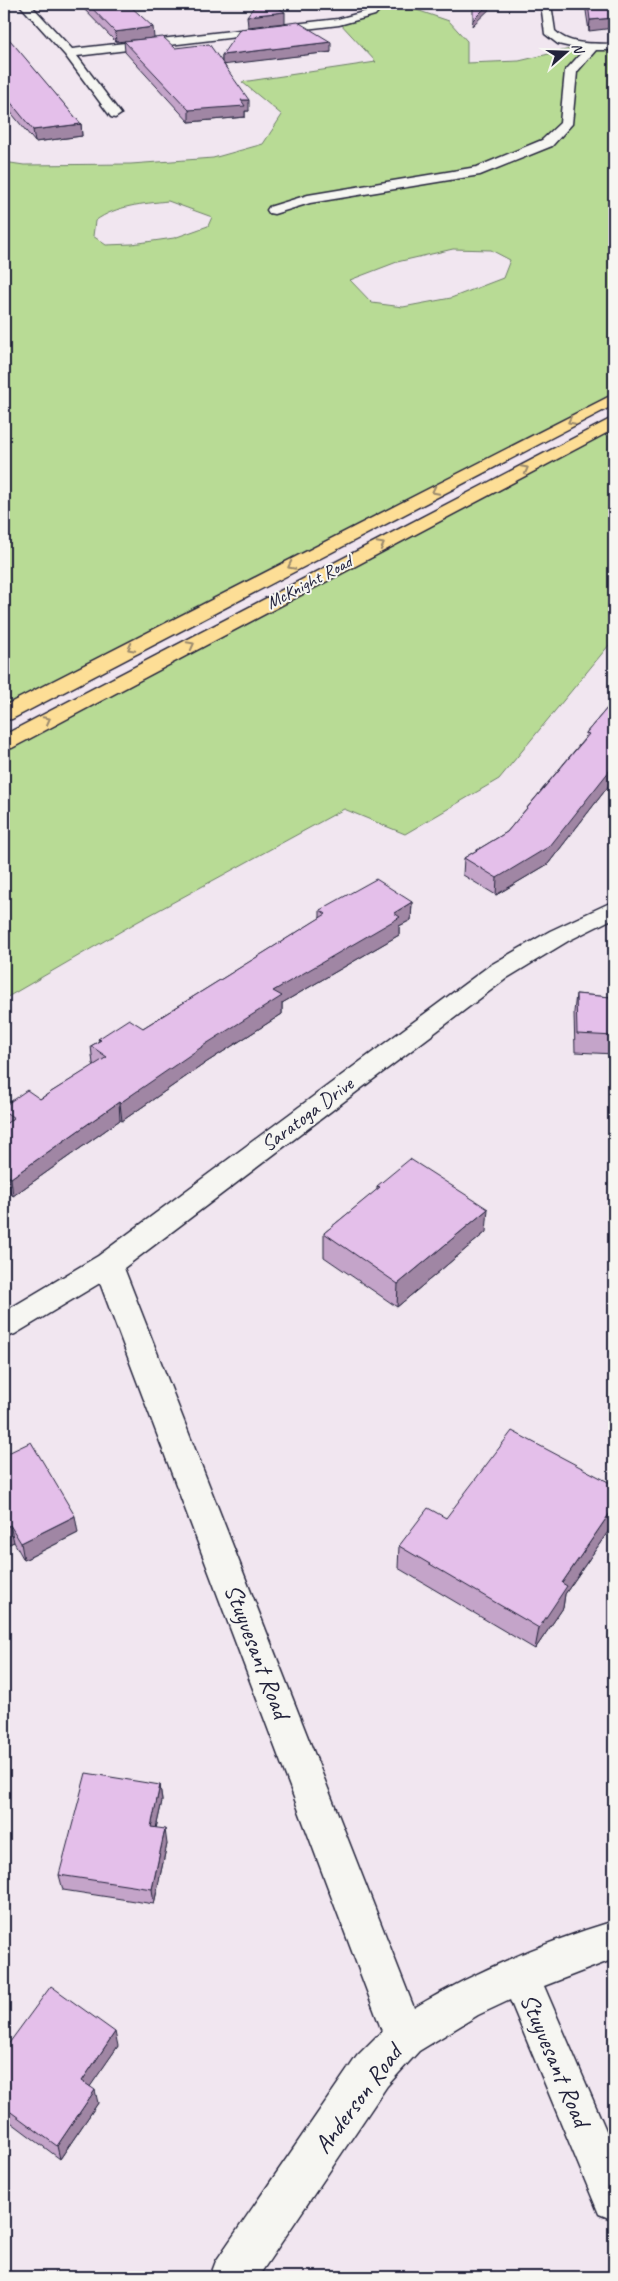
<svg xmlns="http://www.w3.org/2000/svg" width="618" height="2281" font-family="Caveat,sans-serif">
	<rect width="100%" height="100%" fill="#f1e6f0"/>
	<filter id="ink" filterUnits="userSpaceOnUse"><feTurbulence type="fractalNoise" baseFrequency=".02" numOctaves="2"/><feDisplacementMap in="SourceGraphic" scale="10" xChannelSelector="R" yChannelSelector="G"/><feConvolveMatrix kernelMatrix="1 2 1 2 8 2 1 2 1" color-interpolation-filters="sRGB"/></filter>
	<g filter="url(#ink)">
		<path fill="#b8db95" stroke="#6d7e68" fill-rule="evenodd" d="M380 4 402 5 449 21 467 41V63L519 61 583 46 614 47V399L4 714V162L24 165 131 164 213 158 263 144 282 115 242 82 376 62 339 22 379 7ZM168 201 212 217 208 226 174 238 132 244 106 245 93 236 95 221C117 205 142 204 168 201ZM453 249 491 250 510 260 503 278 451 298 403 307 372 303 350 280 397 262Z
			M614 422V639L499 779 405 834 344 809 137 922 4 999V743Z"/>
		<g fill="none" stroke-linecap="round" stroke-linejoin="round">
			<defs>
				<path id="minor" d="M19 4H30L72 49 338 19 367 11 375 4H385L375 15 339 25 77 56 121 114 115 118 111 117 65 55Z
					M541 4H551L555 31C570 46 594 43 614 44V50H596L577 72 572 124 552 146 480 175 310 203 274 214 269 213 267 210 269 207 308 195 477 167 542 140 560 123 565 71 584 50 558 44 545 34Z
					M614 901V918L568 941 507 978 124 1268 414 2008C476 1971 545 1942 614 1921V1959L544 1986 614 2149V2220L599 2214 510 2000 478 2015 419 2051 387 2086 258 2277H210L216 2261 357 2056 382 2031 100 1283 15 1334 4 1338V1312L98 1256 489 966 550 931Z"/>
				<path id="trunk" d="M614 394V405L12 719 4 720V706Z
					M614 417V429L12 748 4 749V735Z"/>
			</defs>
			<use href="#minor" stroke="#22223b" stroke-width="3"/>
			<use href="#trunk" stroke="#22223b" stroke-width="3"/>
			<use href="#minor" fill="#f6f6f2" fill-rule="evenodd"/>
			<use href="#trunk" fill="#fdde96" fill-rule="evenodd"/>
		</g>
		<path fill="#c4a4c9" stroke="#22223b" d="M79 4H128L116 42Z
			M585 4H614L589 31Z
			M4 34 81 124 82 136 35 142 4 104Z
			M124 41 175 48 222 63V55L331 52 224 64 249 111H245V117L189 122 125 52Z
			M614 700V779L548 864 496 895 463 875 464 858 507 832 585 738 586 733Z
			M412 902 411 920 399 926V935L282 1003V1014L207 1062 122 1121 120 1120 13 1196 11 1194 4 1199V1106L40 1099 95 1065 93 1064 91 1046 99 1041 98 1039 143 1028 320 918V910Z
			M611 990H614V1054L575 1052 574 1012 576 994 610 997Z
			M377 1186 486 1232 397 1307 324 1257V1233L377 1190Z
			M4 1455 78 1533 24 1560 14 1542 4 1546Z
			M614 1485V1523L565 1594 563 1608 535 1649 398 1568 399 1546 446 1518Z
			M160 1785 162 1801 156 1828 167 1844 154 1904 63 1890 59 1875Z
			M118 2046 90 2086 98 2103 60 2159 4 2117V2050Z"/>
		<path fill="#a086a4" stroke="#22223b" d="M489 4H495L472 26 473 20Z
			M285 12V23L248 27 247 16Z
			M614 18V28L589 31 590 20Z
			M153 27 154 38 116 42 115 32Z
			M331 42V52L222 65V55Z
			M241 100H249V111H245V117L189 122V110Z
			M81 124 82 136 35 142 33 130Z
			M614 765V779L548 864 496 895 497 878Z
			M412 902 411 920 399 926V935L282 1003V1014L207 1062 122 1121 120 1103 273 991 394 913Z
			M119 1102 120 1120 13 1196 11 1178Z
			M8 1176 11 1194 4 1199V1179Z
			M488 1209 486 1232 397 1307 398 1284Z
			M614 1507V1523L565 1594 563 1608 535 1649 539 1628 562 1583Z
			M75 1516 78 1533 24 1560 21 1543Z
			M10 1525 14 1542 4 1546V1528Z
			M160 1785 162 1801 153 1842 151 1827Z
			M165 1829 167 1844 154 1904 152 1889Z
			M115 2032 118 2046 85 2094 82 2081Z
			M95 2090 98 2103 60 2159 57 2146Z"/>
		<path fill="#e4bfea" stroke="#22223b" d="M88 4H128L153 27 115 32Z
			M256 4H272L285 12 247 16Z
			M473 4H489L473 20Z
			M588 4H614V18L590 20Z
			M298 22 331 42 222 55 240 29Z
			M4 34 10 40 81 124 33 130 4 94V91H10L4 83Z
			M163 37 175 48 209 44 249 100H241L245 106 189 110 124 41Z
			M614 700V765L550 846 497 878 464 858 507 832 589 734 586 733Z
			M376 879 412 902 394 913 400 917 273 991 282 996 206 1044 120 1103 119 1102 11 1178 8 1176 4 1179V1125L14 1118 4 1111V1106L27 1090 40 1099 107 1057 91 1046 101 1040 98 1039 129 1019 143 1028 326 914 320 910Z
			M611 990H614V1036L577 1034 576 994 611 997Z
			M410 1159 488 1209 398 1284 324 1233 380 1187 377 1186Z
			M512 1431 614 1485V1507L562 1583 567 1586 539 1628 399 1546 428 1508 446 1518Z
			M31 1442 75 1516 21 1543 10 1525 4 1528V1455Z
			M86 1773 160 1785 151 1827 165 1829 152 1889 59 1875Z
			M51 1986 115 2032 82 2081 95 2090 57 2146 4 2107V2050Z"/>
		<defs><path id="oneway-chevron" d="M-2-3.5L2.5 0L-2 3.5" fill="none" stroke-width="1.6" stroke-linecap="round" stroke-linejoin="round" transform="scale(1.25)"/></defs>
		<g stroke="#9a896d">
			<use href="#oneway-chevron" transform="translate(571 421) rotate(153)"/>
			<use href="#oneway-chevron" transform="translate(525 469) rotate(-28)"/>
			<use href="#oneway-chevron" transform="translate(435 491) rotate(153)"/>
			<use href="#oneway-chevron" transform="translate(381 545) rotate(-28)"/>
			<use href="#oneway-chevron" transform="translate(291 566) rotate(153)"/>
			<use href="#oneway-chevron" transform="translate(191 645) rotate(-28)"/>
			<use href="#oneway-chevron" transform="translate(131 648) rotate(153)"/>
			<use href="#oneway-chevron" transform="translate(47 720) rotate(-28)"/>
		</g>
	</g>
	<g text-anchor="middle" dominant-baseline="central" stroke-width="4" stroke-linejoin="round" paint-order="stroke">
		<g font-size="18" fill="#22223b" stroke="#f6f6f2">
			<text transform="translate(309 582) rotate(-28)">McKnight Road</text>
		</g>
		<g font-size="21" fill="#22223b" stroke="#f6f6f2">
			<text transform="translate(307 1114) rotate(-37)">Saratoga Drive</text>
		</g>
		<g font-size="25" fill="#22223b" stroke="#f6f6f2">
			<text transform="translate(257 1651) rotate(69)">Stuyvesant Road</text>
			<text transform="translate(555 2060) rotate(67)">Stuyvesant Road</text>
			<text transform="translate(358 2099) rotate(-53)">Anderson Road</text>
		</g>
	</g>
	<rect width="618" height="2281" fill="none" stroke="#f6f6f2" stroke-width="20"/>
	<rect x="10" y="10" width="598" height="2261" fill="none" stroke="#22223b" stroke-width="2" filter="url(#ink)"/>
	<g transform="translate(566 52) rotate(70)" stroke="#f6f6f2" stroke-width="4" paint-order="stroke">
	<path d="M0-4L9 19L0 12L-9 19Z" fill="#22223b"/>
	<text y="-8" font-size="14" font-weight="bold" text-anchor="middle" fill="#22223b">N</text>
	</g>
</svg>
